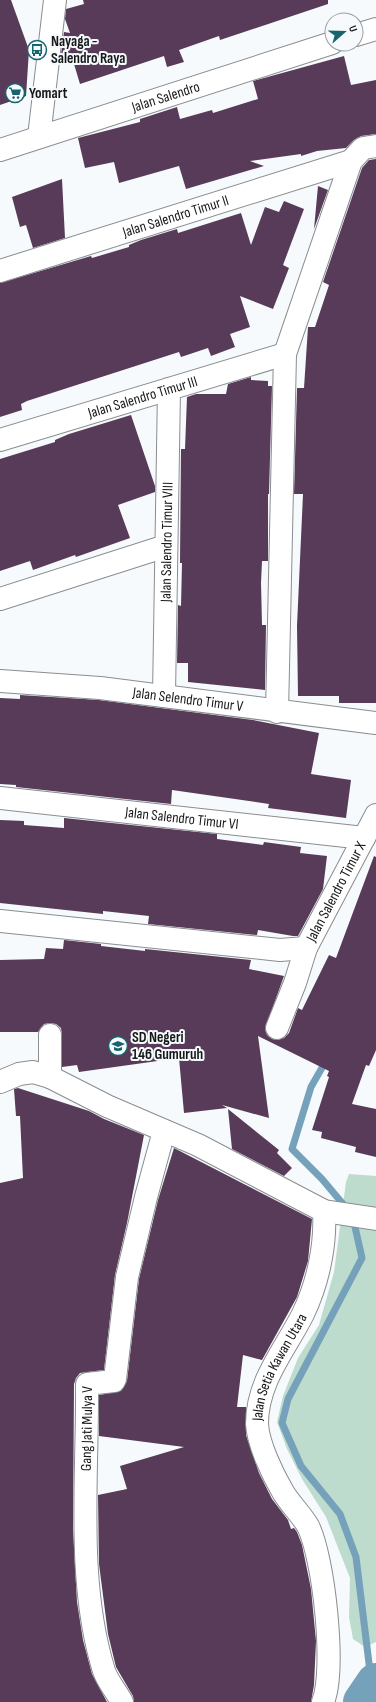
<svg xmlns="http://www.w3.org/2000/svg" width="376" height="1702" font-family="'Sofia Sans Condensed',sans-serif">
	<rect width="100%" height="100%" fill="#f6fafd"/>
	<path fill="#bddccd" d="M349 1174 376 1176V1642L365 1647 353 1639 349 1617 350 1578 326 1517 302 1479 287 1449 277 1422 283 1396 298 1358 319 1325 334 1272 346 1182Z"/>
	<g fill="none" stroke-linecap="round" stroke-linejoin="round">
		<path stroke="#75a2ba" stroke-width="7" d="M327 1059 311 1087 292 1149 322 1179 348 1210
			M353 1218 362 1258 288 1399 282 1423 301 1466 340 1514 356 1557 372 1688"/>
		<path stroke="#75a2ba" stroke-width="40" d="M363 1702 376 1683"/>
	</g>
	<path fill="#583b58" d="M0 0H11L29 50 26 96 0 105Z
		M83 0H328V4L220 40 219 36 179 50 184 62 167 67 164 56 80 84 74 64 60 62 64 32 70 33 65 19 66 9 84 4Z
		M344 56 351 85 376 80V134L361 136 354 140 346 148 317 151 301 156V154L250 161 264 166 186 189 179 166 119 183 114 162 85 168 78 138 140 122V119L177 107 180 119 212 110 213 113 258 99 253 81Z
		M376 159V703H339V696H298L297 626 303 494H294L297 388H304L308 327H315L329 285 323 282 362 168 369 160Z
		M62 179 65 238 33 248 26 225 20 227 12 197Z
		M318 186 328 190 314 229Z
		M284 201 304 209 283 265 289 268 273 309 240 296 250 327 230 334 235 347 211 356 208 348 181 357 179 352 27 401 21 404 22 410 0 417V283L91 256 92 258 129 247V245L141 240 177 229 178 233 241 213 251 245 265 207 279 212Z
		M251 377V380L268 381V386H272L269 494H268V561H262L261 583 262 625H266L265 690 188 682V663H177L178 605 181 606 182 563H180L181 449H185L187 397 196 394H226L228 384Z
		M131 415 155 486V492L118 505 130 538 76 557 75 555 33 570 30 561 0 571V459L55 442V440L69 434Z
		M20 695 99 700 253 720 319 733 311 774 351 780 346 818 268 808 269 804 172 790 171 804 16 787V785L0 784V698L20 699Z
		M64 818 217 834V839L263 845 264 842 301 847 300 853 327 856 323 889 298 936H293L258 930 257 935 148 924 149 916 103 911V914L0 903V820L24 821V825L64 828Z
		M374 856 376 857V1050L369 1066 366 1065 352 1104 376 1109V1157L355 1152 356 1147 321 1138 322 1132 312 1130 329 1077 327 1076 329 1071 258 1036 269 1118 222 1105 227 1108 184 1113 179 1058 79 1072 77 1065 62 1067V1035L61 1028 56 1024 50 1023 44 1024 38 1032H0V960L44 959 46 948 63 949 64 940 101 944V946L145 951V949L251 960 249 969 284 976 265 1029 267 1035 272 1039 278 1040 284 1038 289 1033 298 1008 302 1010 329 955 336 958Z
		M18 1088 89 1111 104 1119 144 1135 127 1223 115 1275 104 1370 80 1373 76 1378 74 1384 73 1529 77 1602 83 1640 92 1674 107 1702H0V1183L23 1178 20 1116H16L14 1089Z
		M228 1109 279 1150 277 1153 292 1168 284 1176 232 1149Z
		M174 1148 312 1219 308 1261 297 1297 262 1360 243 1355 237 1407H246V1435L259 1473 272 1499 288 1520 291 1529 294 1528 297 1532 302 1545 311 1589 316 1641 314 1685 311 1702H134L133 1696 116 1667 108 1634 99 1564 98 1495 127 1489 120 1466 184 1447 99 1436V1395L121 1391 127 1381 139 1279 158 1200Z"/>
	<g fill="none" stroke-linecap="round" stroke-linejoin="round">
		<defs>
			<g id="minor">
				<path d="M356 35 376 29"/>
				<path d="M39 137 55 0"/>
				<path id="s1" d="M0 150 332 43"/>
				<path id="s2" d="M0 271 351 161"/>
				<path id="s3" d="M0 440 285 354"/>
				<path d="M0 599 166 546"/>
				<path id="s4" d="M0 681 100 688 376 723"/>
				<path id="s5" d="M164 696 169 389"/>
				<path d="M277 712 285 354 351 161 363 148 376 146"/>
				<path id="s6" d="M0 798 364 838"/>
				<path d="M0 921 280 950 306 948"/>
				<path id="s7" d="M277 1028 295 983 306 948 376 815"/>
				<path d="M50 1035V1077"/>
				<path d="M0 1082 19 1074 33 1072 50 1077 107 1106 198 1145 324 1211 376 1219"/>
				<path id="s8" d="M122 1702C116 1691 108 1682 104 1671 76 1581 88 1477 87 1384L114 1381 115 1379 127 1277 146 1197 164 1131"/>
				<path id="s9" d="M323 1702C336 1670 324 1558 308 1526 301 1514 290 1504 283 1492 273 1475 258 1444 257 1424 257 1381 285 1350 303 1314 318 1283 326 1245 324 1211"/>
			</g>
		</defs>
		<use href="#minor" stroke="#8a8d90" stroke-width="24"/>
		<use href="#minor" stroke="#fff" stroke-width="22"/>
	</g>
	<defs>
		<symbol id="bus-ring" viewBox="-11 -11 22 22"><circle r="9.5" fill="#f6fafd" stroke="#17636e" stroke-width="1.5"/><path d="M-5-6H5V4H4V6H2V4H-2V6H-4V4H-5ZM-3.5-4V0h7V-4ZM-3.5 1.2v1.5H-2V1.2ZM2 1.2v1.5H3.5V1.2Z" fill="#17636e"/></symbol>
		<symbol id="supermarket-ring" viewBox="-11 -11 22 22"><circle r="9.5" fill="#f6fafd" stroke="#17636e" stroke-width="1.5"/><path d="M-6-5.5h2.5l.6 2H6L4.5 2H-2.5L-4.4-4H-6ZM-1.5 3.2a1.3 1.3 0 1 0 .1 0ZM3 3.2a1.3 1.3 0 1 0 .1 0Z" fill="#17636e"/></symbol>
		<symbol id="school-ring" viewBox="-11 -11 22 22"><circle r="9.5" fill="#f6fafd" stroke="#17636e" stroke-width="1.5"/><path d="M0-5L7-2L0 1L-7-2ZM-4 1L0 2.5L4 1V4Q0 6-4 4Z" fill="#17636e"/></symbol>
	</defs>
	<g fill-rule="evenodd">
		<use href="#bus-ring" x="26" y="39" width="22" height="22"/>
		<use href="#supermarket-ring" x="4" y="82" width="22" height="22"/>
		<use href="#school-ring" x="107" y="1035" width="22" height="22"/>
	</g>
	<g text-anchor="middle" dominant-baseline="central" stroke-width="4" stroke-linejoin="round" paint-order="stroke">
		<g font-size="15" font-weight="bold" fill="#161718" stroke="#f6fafd" text-anchor="start">
			<text x="51" y="41">Nayaga -<tspan x="51" dy="17">Salendro Raya</tspan></text>
			<text x="29" y="93">Yomart</text>
			<text x="132" y="1037">SD Negeri<tspan x="132" dy="17">146 Gumuruh</tspan></text>
		</g>
		<g font-size="15" fill="#161718" stroke="#f6fafd">
			<text stroke="none"><textPath href="#s1" startOffset="174">Jalan Salendro</textPath></text>
			<text stroke="none"><textPath href="#s2" startOffset="184">Jalan Salendro Timur II</textPath></text>
			<text stroke="none"><textPath href="#s3" startOffset="149">Jalan Salendro Timur III</textPath></text>
			<text stroke="none"><textPath href="#s5" startOffset="154">Jalan Salendro Timur VIII</textPath></text>
			<text stroke="none"><textPath href="#s4" startOffset="189">Jalan Selendro Timur V</textPath></text>
			<text stroke="none"><textPath href="#s6" startOffset="183">Jalan Salendro Timur VI</textPath></text>
			<text stroke="none"><textPath href="#s7" startOffset="149">Jalan Salendro Timur X</textPath></text>
			<text stroke="none"><textPath href="#s9" startOffset="356">Jalan Setia Kawan Utara</textPath></text>
			<text stroke="none"><textPath href="#s8" startOffset="280">Gang Jati Mulya V</textPath></text>
		</g>
	</g>
	<g transform="translate(344 32) rotate(70)"><circle r="19" fill="#f6fafd" stroke="#9c9fa1"/>
	<path d="M0-3L7 15L0 10L-7 15Z" fill="#17636e"/>
	<text y="-6" font-size="11" font-weight="bold" text-anchor="middle" fill="#161718">U</text>
	</g>
</svg>
